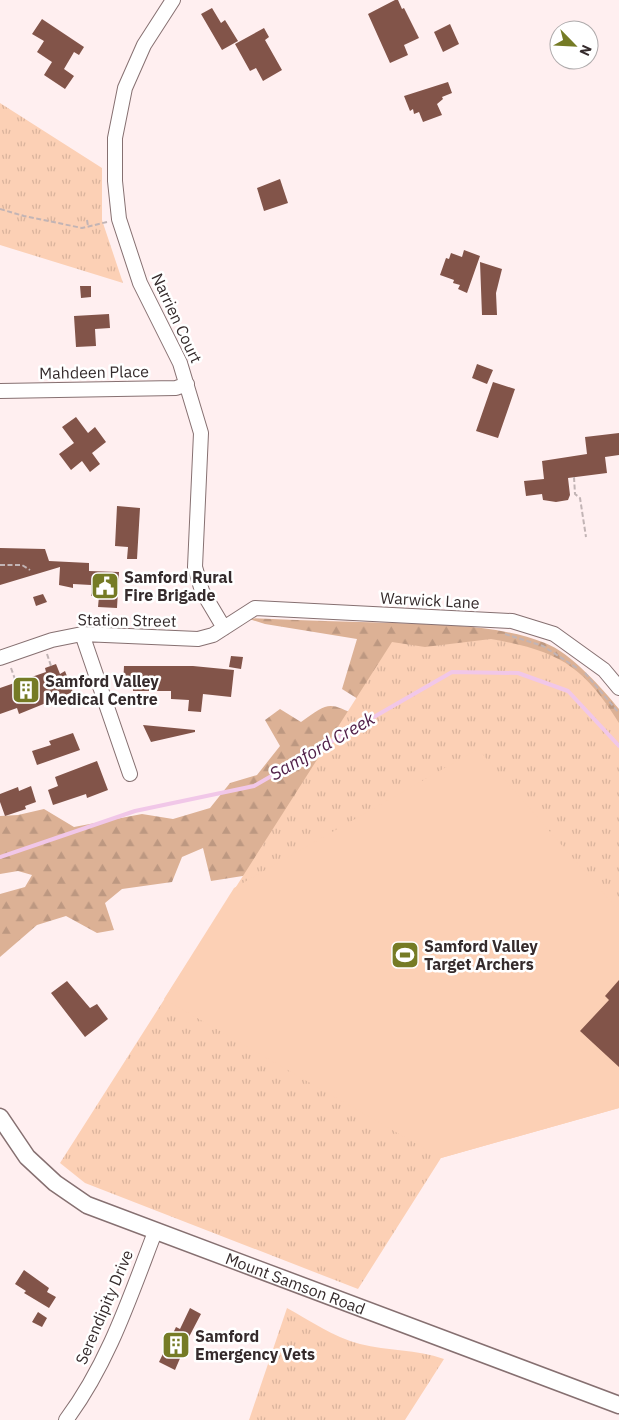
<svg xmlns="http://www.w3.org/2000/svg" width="619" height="1420" font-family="'IBM Plex Sans',sans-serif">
	<defs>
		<pattern id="forest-firs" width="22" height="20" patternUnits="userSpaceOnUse" patternTransform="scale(1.25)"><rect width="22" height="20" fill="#dcb195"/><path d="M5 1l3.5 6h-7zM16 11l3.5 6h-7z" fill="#bd9881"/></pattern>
		<pattern id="park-tufts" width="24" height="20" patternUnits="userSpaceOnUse" patternTransform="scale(1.25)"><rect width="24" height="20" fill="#fcd0b5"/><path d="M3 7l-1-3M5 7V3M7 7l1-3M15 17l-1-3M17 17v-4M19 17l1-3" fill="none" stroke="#d9b39c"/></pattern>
	</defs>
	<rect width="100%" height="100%" fill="#ffeff0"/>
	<path fill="url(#forest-firs)" d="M246 618C296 620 346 622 395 623 445 625 499 625 545 643 571 653 602 688 619 709V903L249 875 211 881 203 848 182 857 172 882 122 889 105 903 114 930 97 933 66 916 37 925 0 957V894L25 887 32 875 18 871 0 874V816L18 815 44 809 74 827 142 814 173 819 210 808 230 783 257 775 280 746 265 720 280 709 301 722C328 703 328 701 357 716L366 704 342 689 357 639 265 624Z"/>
	<path fill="url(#park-tufts)" d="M0 103 102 168V220L123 283 0 245Z
		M491 639C558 651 583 665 619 723V1108L441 1158 358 1289 85 1183 60 1163 392 642 425 647Z
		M287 1308C311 1321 333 1337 360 1344 388 1351 416 1349 444 1359L405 1420H249Z"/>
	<path fill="#fcd0b5" d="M478 749 619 911V1108L441 1158 164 999 234 888Z"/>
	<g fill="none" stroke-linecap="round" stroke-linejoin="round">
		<path stroke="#f1c7e8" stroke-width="4" d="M0 857 135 811 254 786 452 672 518 673 568 691 619 746"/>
	</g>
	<path fill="#825449" d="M395 0H398L402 9 404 8 419 38 404 45 408 55 390 63 368 14Z
		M212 8 221 23 225 20 238 41 222 50 201 14Z
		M42 19 84 47 79 55 74 52 64 69 74 76 65 89 44 75 52 62 37 52 44 41 32 34Z
		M450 24 459 44 443 52 434 32Z
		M264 28 269 37 265 40 282 70 263 81 256 68 250 71 235 44Z
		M448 82 452 93 442 97 443 99 437 104 442 115 423 122 419 112 414 114 413 109 410 111 404 96Z
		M280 179 288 203 264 211 257 188Z
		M464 250 480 256 467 293 458 289 460 285 453 283 454 280 440 275 446 258 449 259 451 253 462 257Z
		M480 262 502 269 496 293 497 315H482Z
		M80 286H91V297L81 298Z
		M109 314 110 328 95 329 96 346 76 347 74 316Z
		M477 364 493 370 487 384 472 378Z
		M493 382 515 389 498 438 476 431Z
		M76 417 88 433 95 427 106 442 92 453 100 464 90 472 82 461 71 470 59 454 74 443 62 427Z
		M619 433V455L605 457 607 473 568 478 570 495 568 500 556 502 543 500 542 494 526 496 524 481 544 479 542 461 587 454 585 437Z
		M117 506 140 508 137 559H127L128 547 115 546Z
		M0 548 45 549 49 561 89 563V571L119 572 117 608 98 607 99 596H91V585L73 584V588L59 585 60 567 0 585Z
		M43 594 47 602 36 606 33 597Z
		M231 656 243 657 241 669 229 667Z
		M56 664 60 674 65 671 73 692 19 714 17 708 0 714V688L46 672 45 668Z
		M124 666H193L234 670 231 697 203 694 201 712 188 711 189 700 171 699V691H133V686L123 685Z
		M143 725 195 730V732L151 742Z
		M73 733 80 750 37 765 32 751 51 745 49 741Z
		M97 761 108 790 87 798 86 794 53 805 48 790 58 786 55 777Z
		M31 786 36 802 25 806 26 809 5 816 0 802V794L18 787 19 791Z
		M619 980V1067L580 1031 609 1000 605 996Z
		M67 981 90 1008 97 1004 108 1019 85 1037 51 993Z
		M24 1270 49 1288 47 1292 56 1297 49 1308 24 1293 26 1291 15 1284Z
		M190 1308 201 1314 179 1356H181L175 1370 159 1362 176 1327 180 1329Z
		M38 1312 47 1318 42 1327 32 1322Z"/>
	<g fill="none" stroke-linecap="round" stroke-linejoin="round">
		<defs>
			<path id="minor" d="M173 0 144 45 125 88 115 138V181L119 219 140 283 180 363 201 433 195 567 202 591 224 628
				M0 391 176 388 187 384
				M82 634 130 774
				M0 658 52 640 82 634 198 639 213 635 255 608 512 621 554 634 604 670 619 688
				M66 1420C108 1364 130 1297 155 1232"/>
			<g id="major">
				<path id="s1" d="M0 1117 27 1157 55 1183 87 1205 619 1405"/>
			</g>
		</defs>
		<use href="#minor" stroke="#867071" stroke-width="16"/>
		<use href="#major" stroke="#867071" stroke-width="19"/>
		<path stroke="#c2b4b5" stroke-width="2" stroke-dasharray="5 2.5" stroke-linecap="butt" d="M0 209 24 216 82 228 107 222
			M87 220 88 226
			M574 477 575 494 580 498 586 537
			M0 565H22L30 570
			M505 634 543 646 577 668
			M47 654 51 666
			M11 668 16 682
			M585 673 619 713"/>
		<use href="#minor" stroke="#fff" stroke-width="14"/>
		<use href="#major" stroke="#fff" stroke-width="16"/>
	</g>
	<defs>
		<symbol id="civic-square" viewBox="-11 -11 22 22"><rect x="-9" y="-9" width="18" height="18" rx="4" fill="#757b25" stroke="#fff"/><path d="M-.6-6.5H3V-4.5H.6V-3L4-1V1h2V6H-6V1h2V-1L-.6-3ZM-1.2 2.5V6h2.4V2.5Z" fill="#fff"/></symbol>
		<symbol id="building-square" viewBox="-11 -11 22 22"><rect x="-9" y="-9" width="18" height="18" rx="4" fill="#757b25" stroke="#fff"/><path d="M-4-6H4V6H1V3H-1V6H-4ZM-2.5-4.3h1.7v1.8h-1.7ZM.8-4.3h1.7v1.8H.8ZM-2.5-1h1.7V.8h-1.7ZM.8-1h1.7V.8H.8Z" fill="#fff"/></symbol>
		<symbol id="stadium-square" viewBox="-11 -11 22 22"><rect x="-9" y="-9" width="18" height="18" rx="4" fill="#757b25" stroke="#fff"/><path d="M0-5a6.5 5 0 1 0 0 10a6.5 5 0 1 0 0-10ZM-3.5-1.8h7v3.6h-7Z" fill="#fff"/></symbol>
	</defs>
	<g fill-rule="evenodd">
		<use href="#civic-square" x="89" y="570" width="32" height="32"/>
		<use href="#building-square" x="10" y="674" width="32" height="32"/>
		<use href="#stadium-square" x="389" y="939" width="32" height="32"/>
		<use href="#building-square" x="160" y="1329" width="32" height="32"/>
	</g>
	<g text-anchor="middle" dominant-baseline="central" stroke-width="5" stroke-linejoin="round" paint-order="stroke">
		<g font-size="16" fill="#352b2c" stroke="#fff">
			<text transform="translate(177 318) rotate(65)">Narrien Court</text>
			<text transform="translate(94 372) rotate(-1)">Mahdeen Place</text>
			<text transform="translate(430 600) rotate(3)">Warwick Lane</text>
			<text transform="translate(127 620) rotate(1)">Station Street</text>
			<text stroke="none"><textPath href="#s1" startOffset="348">Mount Samson Road</textPath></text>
			<text transform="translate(104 1307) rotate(-67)">Serendipity Drive</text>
		</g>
		<g font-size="16" font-weight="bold" fill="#352b2c" stroke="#fff" text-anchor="start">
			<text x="124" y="577">Samford Rural<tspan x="124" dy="18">Fire Brigade</tspan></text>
			<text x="45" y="681">Samford Valley<tspan x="45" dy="18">Medical Centre</tspan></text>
			<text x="424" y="946">Samford Valley<tspan x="424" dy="18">Target Archers</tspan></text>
			<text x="195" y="1336">Samford<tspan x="195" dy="18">Emergency Vets</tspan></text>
		</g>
		<g font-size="18" font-style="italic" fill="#4f1e47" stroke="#fff">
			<text transform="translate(322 746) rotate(-30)">Samford Creek</text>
		</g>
	</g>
	<g transform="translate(574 45) rotate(114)"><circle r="24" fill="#ffffff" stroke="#aeaaab"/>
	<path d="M0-4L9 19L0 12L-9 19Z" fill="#757b25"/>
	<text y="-8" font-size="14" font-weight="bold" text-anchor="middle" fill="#352b2c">N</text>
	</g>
</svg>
